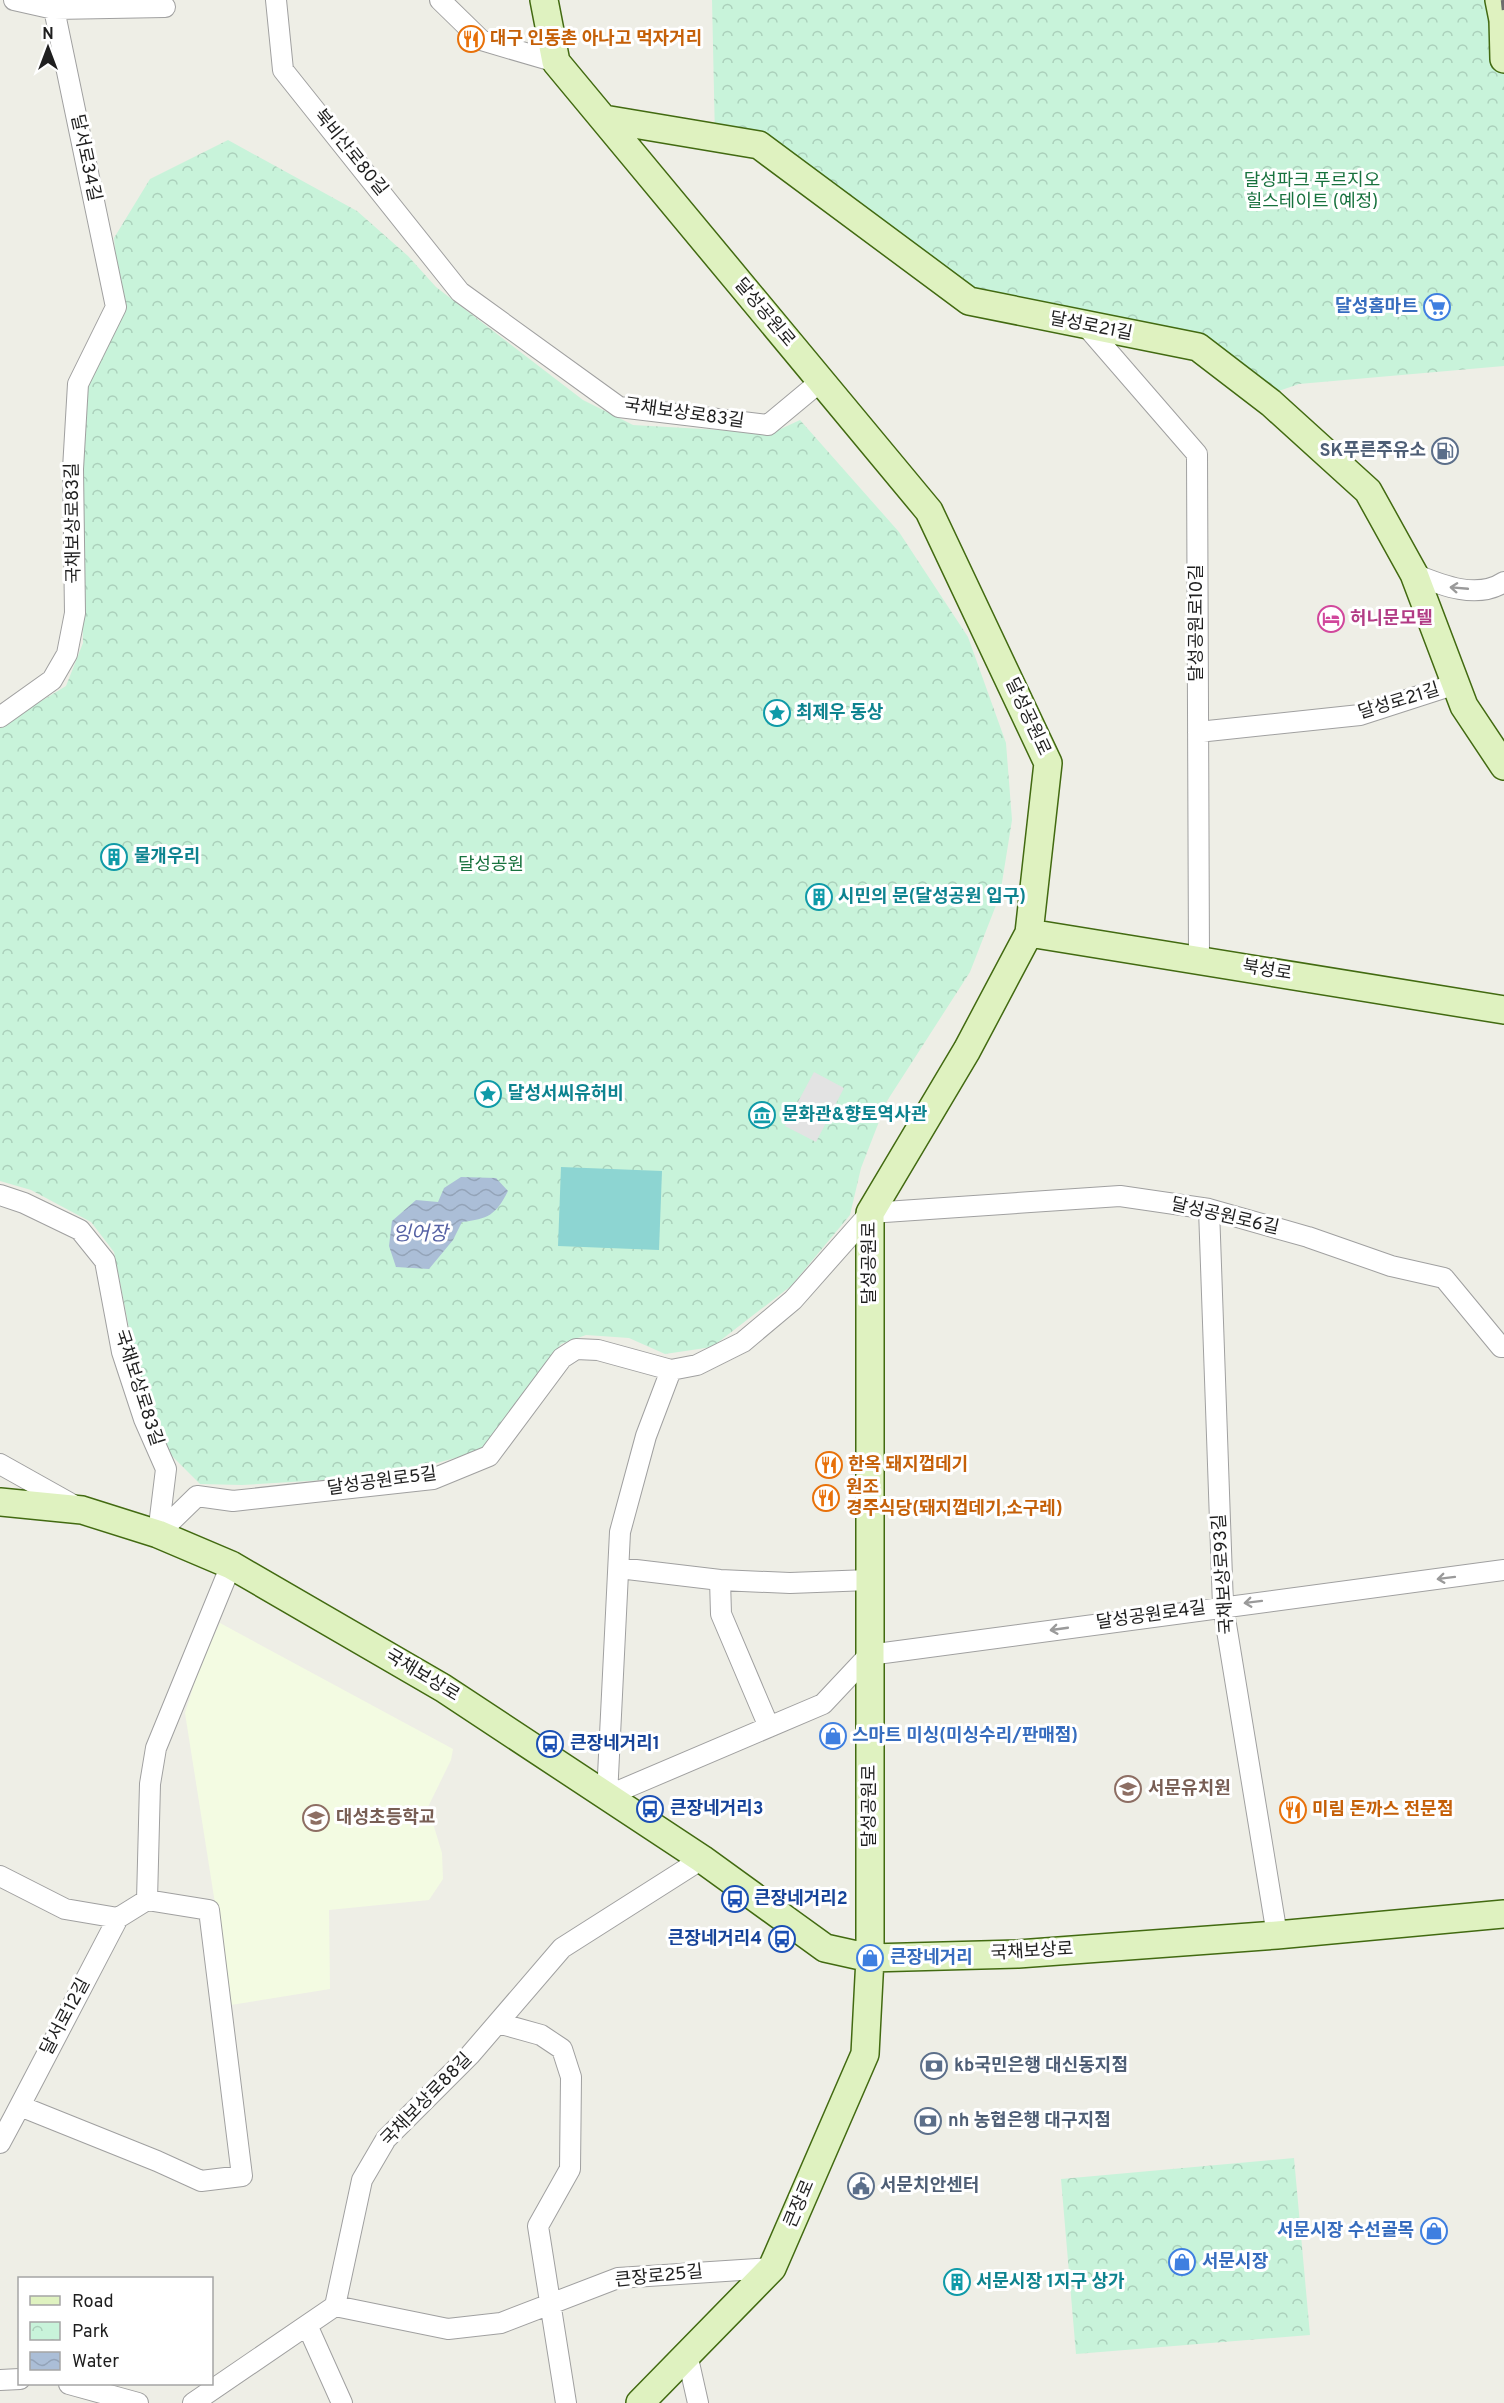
<svg xmlns="http://www.w3.org/2000/svg" width="1504" height="2403" font-family="Overpass,'Noto Sans KR',sans-serif">
	<defs>
		<pattern id="park-crowns" width="20" height="18" patternUnits="userSpaceOnUse" patternTransform="scale(1.5)"><rect width="20" height="18" fill="#c8f3da"/><path d="M2 6a3 3 0 1 1 6 0M12 15a3 3 0 1 1 6 0" fill="none" stroke="#abd0bb"/></pattern>
		<pattern id="water-waves" width="16" height="10" patternUnits="userSpaceOnUse" patternTransform="scale(1.5)"><rect width="16" height="10" fill="#abbed7"/><path d="M0 5q4-4 8 0t8 0" fill="none" stroke="#93a3b8"/></pattern>
	</defs>
	<rect width="100%" height="100%" fill="#eeeee6"/>
	<path fill="#f3fbe2" d="M220 1623 453 1749 451 1760 428 1807 442 1853 443 1879 429 1900 329 1910 330 1989 231 2005 185 1713 200 1665Z"/>
	<path fill="url(#park-crowns)" d="M712 0H1499L1504 59V366L1299 384 1273 393 1198 347 978 303 759 145 715 138Z
		M228 140 357 211 408 256 436 287 458 304 583 400 633 425 772 433 800 420 899 532 968 637 1006 743 1012 820 1000 895 970 972 887 1101 861 1168 850 1215 791 1286 712 1347 665 1354 629 1338 586 1335 561 1344 536 1377 511 1417 480 1451 390 1476 242 1485 200 1484 169 1453 140 1384 114 1252 91 1222 31 1190 0 1181V726L66 686 83 643 80 494 84 400 119 295 114 238 150 179Z
		M1294 2158 1310 2335 1076 2354 1061 2179Z"/>
	<path fill="#8dd5d2" d="M561 1167 662 1171 659 1250 558 1246Z"/>
	<path fill="#e3e3e3" d="M814 1072 844 1088 816 1142 785 1126Z"/>
	<path fill="url(#water-waves)" d="M461 1177 496 1178 508 1191C496 1215 488 1219 462 1222L453 1240 429 1269 396 1267 389 1246 392 1221 416 1200 438 1202 444 1188Z"/>
	<g fill="none" stroke-linecap="round" stroke-linejoin="round">
		<defs>
			<path id="street" d="M276 0 283 70 460 292 619 407 768 425 821 381
				M440 0 481 40 556 62
				M54 9 165 7
				M1086 326 1197 454 1199 960
				M1414 574C1441 585 1477 600 1504 582
				M0 717 52 680 67 654 75 613 73 469 78 384 116 307 54 9 14 0
				M1198 732 1360 715 1456 684
				M0 1195 24 1203 80 1230 105 1261 122 1352 144 1419 166 1469 158 1534
				M1209 1209 1223 1606 1277 1935
				M671 1370 646 1436 620 1532 607 1796 823 1704 869 1655 1504 1570
				M0 1464 75 1506
				M158 1534 197 1496 233 1501 433 1479 489 1456 562 1358 576 1349 598 1350 671 1370 697 1365 743 1342 793 1300 870 1213 1120 1196 1209 1209 1308 1237 1391 1266 1444 1278 1501 1347H1504
				M619 1568 720 1580 790 1583 869 1580
				M720 1580 721 1614 769 1727
				M0 1876 65 1909 118 1918
				M147 1900 150 1784 156 1748 231 1565
				M498 2023 541 2035 562 2049 571 2077 570 2169 538 2226 566 2403
				M0 2143 14 2117 118 1918 147 1900 209 1910 242 2176 201 2181 157 2161 20 2106
				M335 2306 448 2329 501 2323 618 2278 772 2268
				M307 2325 342 2403
				M687 2354 698 2403
				M0 2380 20 2379
				M69 2384 138 2403
				M193 2403 335 2306 362 2180 386 2139 470 2055 562 1948 702 1859"/>
			<path id="secondary" d="M544 0 556 62 929 511 1048 763 1029 933 967 1050 870 1213V1958L865 2054 772 2268 640 2403
				M1499 0 1503 20 1504 59
				M604 119 759 145 969 301 1198 347 1271 403 1368 491 1414 574 1464 706 1504 766
				M1029 933 1504 1010
				M0 1502 82 1510 158 1534 231 1565 443 1688 702 1859 825 1948 870 1958 1018 1954 1277 1935 1504 1914"/>
		</defs>
		<use href="#street" stroke="#a0a0a0" stroke-width="22"/>
		<use href="#secondary" stroke="#426a11" stroke-width="30"/>
		<use href="#street" stroke="#fff" stroke-width="20"/>
		<use href="#secondary" stroke="#dff2c0" stroke-width="27"/>
		<path stroke="#6d6d6d" stroke-width="4.5" stroke-dasharray="12 12" stroke-linecap="butt" d="M1503 0 1504 10"/>
	</g>
	<defs><path id="oneway-shaft" d="M-6 0H5M1.5-3L5.5 0L1.5 3" fill="none" stroke-width="1.6" stroke-linecap="round" stroke-linejoin="round" transform="scale(1.5)"/></defs>
	<g stroke="#9a9a9a">
		<use href="#oneway-shaft" transform="translate(1459 588) rotate(-175)"/>
		<use href="#oneway-shaft" transform="translate(1446 1578) rotate(173)"/>
		<use href="#oneway-shaft" transform="translate(1253 1602) rotate(173)"/>
		<use href="#oneway-shaft" transform="translate(1059 1629) rotate(172)"/>
	</g>
	<defs>
		<symbol id="restaurant-ring" viewBox="-11 -11 22 22"><circle r="9.5" fill="#fff" stroke="#e8710a" stroke-width="1.5"/><path d="M-5-6h1v4h1v-4h1v4h1v-4h1v5L-1.5 .5V6h-2V.5L-5-1ZM5-6V6H3V1.5H1.5Q1.5-4 5-6Z" fill="#e8710a"/></symbol>
		<symbol id="supermarket-ring" viewBox="-11 -11 22 22"><circle r="9.5" fill="#fff" stroke="#3f7fe0" stroke-width="1.5"/><path d="M-6-5.5h2.5l.6 2H6L4.5 2H-2.5L-4.4-4H-6ZM-1.5 3.2a1.3 1.3 0 1 0 .1 0ZM3 3.2a1.3 1.3 0 1 0 .1 0Z" fill="#3f7fe0"/></symbol>
		<symbol id="fuel-ring" viewBox="-11 -11 22 22"><circle r="9.5" fill="#fff" stroke="#5c6f8a" stroke-width="1.5"/><path d="M-5.5-6h7V0h2V4h1.3V-2.5L3-4.5l.8-.8L6-3V5H2.5V1h-1V6h-7ZM-4.2-4.7v3.2H.2V-4.7Z" fill="#5c6f8a"/></symbol>
		<symbol id="hotel-ring" viewBox="-11 -11 22 22"><circle r="9.5" fill="#fff" stroke="#d1479c" stroke-width="1.5"/><path d="M-6-4.5h1.5V1H6V5H4.5V3h-9V5H-6ZM-4 0a1.8 1.8 0 1 1 3.6 0ZM.5 0V-2.5h3Q6-2.5 6 0Z" fill="#d1479c"/></symbol>
		<symbol id="sight-ring" viewBox="-11 -11 22 22"><circle r="9.5" fill="#fff" stroke="#0f9aa8" stroke-width="1.5"/><path d="M0-6L1.8-2.2L6-1.7L2.9 1.2L3.7 5.4L0 3.3L-3.7 5.4L-2.9 1.2L-6-1.7L-1.8-2.2Z" fill="#0f9aa8"/></symbol>
		<symbol id="building-ring" viewBox="-11 -11 22 22"><circle r="9.5" fill="#fff" stroke="#0f9aa8" stroke-width="1.5"/><path d="M-4-6H4V6H1V3H-1V6H-4ZM-2.5-4.3h1.7v1.8h-1.7ZM.8-4.3h1.7v1.8H.8ZM-2.5-1h1.7V.8h-1.7ZM.8-1h1.7V.8H.8Z" fill="#0f9aa8"/></symbol>
		<symbol id="museum-ring" viewBox="-11 -11 22 22"><circle r="9.5" fill="#fff" stroke="#0f9aa8" stroke-width="1.5"/><path d="M0-6L6-3V-2H-6V-3ZM-5-1h2V3h-2ZM-1-1h2V3h-2ZM3-1h2V3H3ZM-6 4H6V6H-6Z" fill="#0f9aa8"/></symbol>
		<symbol id="shop-ring" viewBox="-11 -11 22 22"><circle r="9.5" fill="#fff" stroke="#3f7fe0" stroke-width="1.5"/><path d="M-5-2.5h2.3a2.7 3.5 0 0 1 5.4 0H5L5.5 6h-11ZM-1.5-2.5h3a1.5 2.3 0 0 0-3 0Z" fill="#3f7fe0"/></symbol>
		<symbol id="bus-ring" viewBox="-11 -11 22 22"><circle r="9.5" fill="#fff" stroke="#1a4fb4" stroke-width="1.5"/><path d="M-5-6H5V4H4V6H2V4H-2V6H-4V4H-5ZM-3.5-4V0h7V-4ZM-3.5 1.2v1.5H-2V1.2ZM2 1.2v1.5H3.5V1.2Z" fill="#1a4fb4"/></symbol>
		<symbol id="school-ring" viewBox="-11 -11 22 22"><circle r="9.5" fill="#fff" stroke="#8d6e63" stroke-width="1.5"/><path d="M0-5L7-2L0 1L-7-2ZM-4 1L0 2.5L4 1V4Q0 6-4 4Z" fill="#8d6e63"/></symbol>
		<symbol id="bank-ring" viewBox="-11 -11 22 22"><circle r="9.5" fill="#fff" stroke="#5c6f8a" stroke-width="1.5"/><path d="M-6-4H6V4H-6ZM0-2.3a2.3 2.3 0 1 0 0 4.6a2.3 2.3 0 1 0 0-4.6Z" fill="#5c6f8a"/></symbol>
		<symbol id="civic-ring" viewBox="-11 -11 22 22"><circle r="9.5" fill="#fff" stroke="#5c6f8a" stroke-width="1.5"/><path d="M-.6-6.5H3V-4.5H.6V-3L4-1V1h2V6H-6V1h2V-1L-.6-3ZM-1.2 2.5V6h2.4V2.5Z" fill="#5c6f8a"/></symbol>
	</defs>
	<g fill-rule="evenodd">
		<use href="#restaurant-ring" x="456" y="24" width="30" height="30"/>
		<use href="#supermarket-ring" x="1422" y="292" width="30" height="30"/>
		<use href="#fuel-ring" x="1430" y="436" width="30" height="30"/>
		<use href="#hotel-ring" x="1316" y="604" width="30" height="30"/>
		<use href="#sight-ring" x="762" y="698" width="30" height="30"/>
		<use href="#building-ring" x="99" y="842" width="30" height="30"/>
		<use href="#building-ring" x="804" y="882" width="30" height="30"/>
		<use href="#sight-ring" x="473" y="1079" width="30" height="30"/>
		<use href="#museum-ring" x="747" y="1100" width="30" height="30"/>
		<use href="#restaurant-ring" x="814" y="1450" width="30" height="30"/>
		<use href="#restaurant-ring" x="811" y="1483" width="30" height="30"/>
		<use href="#shop-ring" x="818" y="1721" width="30" height="30"/>
		<use href="#bus-ring" x="535" y="1729" width="30" height="30"/>
		<use href="#school-ring" x="1113" y="1774" width="30" height="30"/>
		<use href="#bus-ring" x="635" y="1794" width="30" height="30"/>
		<use href="#restaurant-ring" x="1278" y="1795" width="30" height="30"/>
		<use href="#school-ring" x="301" y="1803" width="30" height="30"/>
		<use href="#bus-ring" x="720" y="1884" width="30" height="30"/>
		<use href="#bus-ring" x="767" y="1924" width="30" height="30"/>
		<use href="#shop-ring" x="855" y="1943" width="30" height="30"/>
		<use href="#bank-ring" x="919" y="2051" width="30" height="30"/>
		<use href="#bank-ring" x="913" y="2106" width="30" height="30"/>
		<use href="#civic-ring" x="846" y="2171" width="30" height="30"/>
		<use href="#shop-ring" x="1419" y="2216" width="30" height="30"/>
		<use href="#shop-ring" x="1167" y="2247" width="30" height="30"/>
		<use href="#building-ring" x="942" y="2267" width="30" height="30"/>
	</g>
	<g text-anchor="middle" dominant-baseline="central" stroke-width="6" stroke-linejoin="round" paint-order="stroke">
		<g font-size="18" font-weight="bold" fill="#c56008" stroke="#fff" text-anchor="start">
			<text x="490" y="39">대구 인동촌 아나고 먹자거리</text>
			<text x="848" y="1465">한옥 돼지껍데기</text>
			<text x="846" y="1488">원조<tspan x="846" dy="21">경주식당(돼지껍데기,소구레)</tspan></text>
			<text x="1312" y="1810">미림 돈까스 전문점</text>
		</g>
		<g font-size="18" fill="#1f1f1f" stroke="#fff">
			<text transform="translate(350 153) rotate(51)">북비산로80길</text>
			<text transform="translate(85 158) rotate(78)">달서로34길</text>
			<text transform="translate(764 313) rotate(50)">달성공원로</text>
			<text transform="translate(1091 327) rotate(11)">달성로21길</text>
			<text transform="translate(684 414) rotate(8)">국채보상로83길</text>
			<text transform="translate(74 523) rotate(-91)">국채보상로83길</text>
			<text transform="translate(1197 623) rotate(-90)">달성공원로10길</text>
			<text transform="translate(1399 702) rotate(-17)">달성로21길</text>
			<text transform="translate(1027 717) rotate(65)">달성공원로</text>
			<text transform="translate(1267 971) rotate(9)">북성로</text>
			<text transform="translate(1225 1217) rotate(13)">달성공원로6길</text>
			<text transform="translate(870 1263) rotate(-90)">달성공원로</text>
			<text transform="translate(138 1388) rotate(72)">국채보상로83길</text>
			<text transform="translate(382 1482) rotate(-8)">달성공원로5길</text>
			<text transform="translate(1224 1574) rotate(-94)">국채보상로93길</text>
			<text transform="translate(1151 1616) rotate(-8)">달성공원로4길</text>
			<text transform="translate(422 1676) rotate(31)">국채보상로</text>
			<text transform="translate(870 1806) rotate(-90)">달성공원로</text>
			<text transform="translate(1032 1952) rotate(-3)">국채보상로</text>
			<text transform="translate(66 2017) rotate(-62)">달서로12길</text>
			<text transform="translate(427 2100) rotate(-46)">국채보상로88길</text>
			<text transform="translate(800 2204) rotate(-67)">큰장로</text>
			<text transform="translate(659 2277) rotate(-6)">큰장로25길</text>
		</g>
		<g font-size="18" fill="#18723e" stroke="#fff">
			<text x="1312" y="181">달성파크 푸르지오<tspan x="1312" dy="21">힐스테이트 (예정)</tspan></text>
			<text x="491" y="865">달성공원</text>
		</g>
		<g font-size="18" font-weight="bold" fill="#366cbe" stroke="#fff" text-anchor="start">
			<text x="1418" y="307" text-anchor="end">달성홈마트</text>
			<text x="852" y="1736">스마트 미싱(미싱수리/판매점)</text>
			<text x="890" y="1958">큰장네거리</text>
			<text x="1414" y="2231" text-anchor="end">서문시장 수선골목</text>
			<text x="1202" y="2262">서문시장</text>
		</g>
		<g font-size="18" font-weight="bold" fill="#4e5e75" stroke="#fff" text-anchor="start">
			<text x="1426" y="451" text-anchor="end">SK푸른주유소</text>
			<text x="954" y="2066">kb국민은행 대신동지점</text>
			<text x="948" y="2121">nh 농협은행 대구지점</text>
			<text x="880" y="2186">서문치안센터</text>
		</g>
		<g font-size="18" font-weight="bold" fill="#b23c85" stroke="#fff" text-anchor="start">
			<text x="1350" y="619">허니문모텔</text>
		</g>
		<g font-size="18" font-weight="bold" fill="#0d838f" stroke="#fff" text-anchor="start">
			<text x="796" y="713">최제우 동상</text>
			<text x="134" y="857">물개우리</text>
			<text x="838" y="897">시민의 문(달성공원 입구)</text>
			<text x="508" y="1094">달성서씨유허비</text>
			<text x="782" y="1115">문화관&amp;향토역사관</text>
			<text x="976" y="2282">서문시장 1지구 상가</text>
		</g>
		<g font-size="18" font-weight="bold" fill="#164399" stroke="#fff" text-anchor="start">
			<text x="570" y="1744">큰장네거리1</text>
			<text x="670" y="1809">큰장네거리3</text>
			<text x="754" y="1899">큰장네거리2</text>
			<text x="762" y="1939" text-anchor="end">큰장네거리4</text>
		</g>
		<g font-size="18" font-weight="bold" fill="#785e54" stroke="#fff" text-anchor="start">
			<text x="1148" y="1789">서문유치원</text>
			<text x="336" y="1818">대성초등학교</text>
		</g>
		<g font-size="20" font-style="italic" fill="#5662a4" stroke="#fff">
			<text x="420" y="1235">잉어장</text>
		</g>
	</g>
	<rect x="18" y="2277" width="195" height="108" fill="#ffffff" stroke="#a5a5a5" stroke-width="1.5"/>
	<rect x="30" y="2296" width="30" height="9" fill="#dff2c0" stroke="#a5a5a5" stroke-width="1.5"/>
	<text x="72" y="2307" font-size="18" fill="#1f1f1f">Road</text>
	<rect x="30" y="2322" width="30" height="18" fill="url(#park-crowns)" stroke="#a5a5a5" stroke-width="1.5"/>
	<text x="72" y="2337" font-size="18" fill="#1f1f1f">Park</text>
	<rect x="30" y="2352" width="30" height="18" fill="url(#water-waves)" stroke="#a5a5a5" stroke-width="1.5"/>
	<text x="72" y="2367" font-size="18" fill="#1f1f1f">Water</text>
	<g transform="translate(48 48)" stroke="#ffffff" stroke-width="4.5" paint-order="stroke">
	<path d="M0-4.5L10 22L0 15L-10 22Z" fill="#1f1f1f"/>
	<text y="-9" font-size="16" font-weight="bold" text-anchor="middle" fill="#1f1f1f">N</text>
	</g>
</svg>
